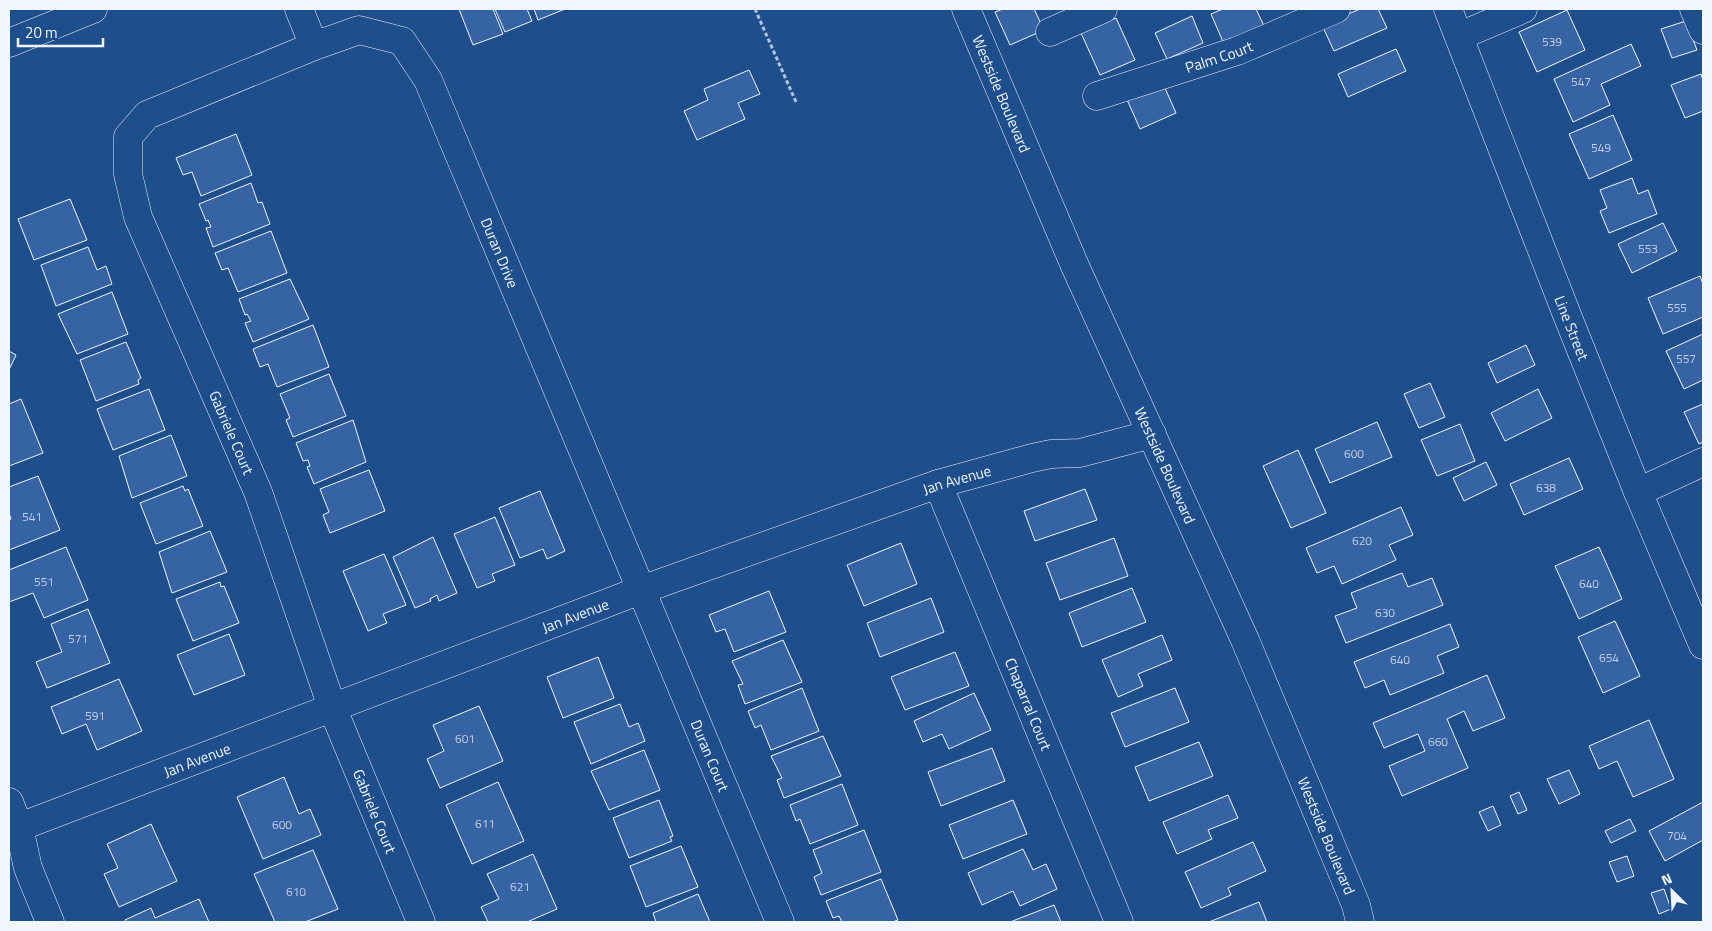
<svg xmlns="http://www.w3.org/2000/svg" width="1712" height="931" font-family="'Titillium Web',sans-serif">
	<rect width="100%" height="100%" fill="#1f4e8c"/>
	<path fill="#3563a3" stroke="#f2f6ff" d="M459 9H493L503 34 473 45Z
		M495 9H527L532 21 505 32Z
		M534 9H565L538 20Z
		M1003 9H1034L1044 30 1010 45 995 12Z
		M1223 9H1256L1264 26 1224 44 1211 14Z
		M1360 9H1378L1387 28 1334 51 1322 25Z
		M1567 10 1585 50 1537 72 1519 32Z
		M1192 16 1203 43 1167 59 1155 33Z
		M1116 18 1135 60 1100 75 1081 33Z
		M1686 21 1697 50 1672 58 1661 29Z
		M1631 44 1641 66 1601 84 1610 105 1573 122 1554 79Z
		M1396 49 1406 71 1348 97 1338 74Z
		M749 70 760 94 738 103 745 119 697 140 684 111 708 100 704 89Z
		M1701 74 1703 80V111L1685 118 1671 85Z
		M1161 79 1176 113 1140 129 1125 95Z
		M1613 115 1632 160 1589 179 1569 134Z
		M236 134 252 175 201 196 192 172 183 175 176 158Z
		M1632 178 1638 194 1648 190 1657 214 1609 233 1600 211 1607 208 1600 190Z
		M251 183 258 203 262 202 270 224 213 247 206 228 211 227 208 220 206 221 199 204Z
		M70 199 87 240 34 260 18 219Z
		M1663 223 1677 251 1632 273 1618 244Z
		M271 231 287 273 238 292 228 268 222 270 215 253Z
		M88 247 97 270 106 266 112 284 56 306 41 265Z
		M1700 276 1703 284V317L1663 334 1648 298Z
		M290 279 309 319 253 342 245 323 251 321 247 314 245 315 239 299Z
		M112 292 128 334 77 354 58 314Z
		M313 325 329 367 277 387 268 364 260 367 253 349Z
		M1703 334V380L1684 389 1666 351Z
		M126 342 141 378 138 380 139 384 96 401 80 360Z
		M1526 345 1535 365 1497 383 1488 363Z
		M9 351 16 355 9 370Z
		M329 374 346 416 293 437 286 420 290 418 280 394Z
		M1430 383 1445 417 1419 428 1404 394Z
		M149 389 165 430 113 450 97 409Z
		M1538 389 1552 418 1505 441 1491 413Z
		M21 399 43 453 9 466V404Z
		M1703 404V442L1699 444 1684 412Z
		M353 420 366 462 314 484 307 467 310 466 308 460 303 461 296 443Z
		M1377 422 1392 457 1330 483 1315 449Z
		M1460 424 1475 461 1437 476 1421 440Z
		M171 435 187 476 132 498 119 456Z
		M1298 450 1326 513 1291 528 1263 466Z
		M1569 458 1583 489 1524 515 1510 484Z
		M1486 462 1497 485 1464 501 1453 478Z
		M369 470 385 511 330 533 323 515 329 512 320 489Z
		M38 476 60 530 9 550V520L11 519 9 513V487Z
		M183 486 185 491 188 489 203 526 156 544 140 503Z
		M1085 489 1097 520 1035 541 1024 511Z
		M540 491 565 551 547 559 543 549 520 558 499 508Z
		M1401 507 1413 535 1389 545 1396 560 1342 584 1334 566 1317 573 1306 548Z
		M495 517 515 565 492 574 495 581 477 588 454 534Z
		M210 531 227 572 172 593 159 552Z
		M433 537 457 593 439 601 437 595 430 599 431 601 415 608 393 557Z
		M1114 538 1128 576 1060 600 1046 563Z
		M901 543 917 584 864 606 847 565Z
		M66 547 88 600 44 618 33 593 9 602V570Z
		M1599 547 1622 599 1579 619 1555 566Z
		M384 554 406 605 383 614 387 623 368 631 343 571Z
		M1402 573 1408 587 1432 578 1443 605 1346 643 1335 616 1357 608 1351 593Z
		M220 582 221 587 224 586 239 623 193 641 176 599Z
		M1132 588 1146 622 1082 647 1069 613Z
		M769 591 786 632 734 652 725 629 716 632 709 615Z
		M931 598 944 632 880 657 867 623Z
		M88 609 110 663 47 688 36 662 62 652 51 624Z
		M1615 621 1640 676 1603 693 1578 637Z
		M1450 624 1459 647 1437 656 1444 673 1390 695 1384 680 1365 688 1354 662Z
		M229 634 245 675 194 695 177 655Z
		M1162 635 1172 660 1138 674 1143 686 1118 697 1102 660Z
		M783 640 802 682 745 704 738 685 743 684 732 661Z
		M955 652 969 686 905 710 891 677Z
		M598 657 614 698 563 718 547 677Z
		M1487 675 1505 718 1473 731 1464 711 1447 719 1468 768 1402 796 1389 766 1425 751 1418 734 1384 748 1373 723Z
		M119 679 142 731 97 750 86 724 62 734 51 707Z
		M802 688 819 731 771 750 761 725 755 728 748 711Z
		M1175 688 1189 722 1125 747 1111 713Z
		M974 693 991 730 949 749 942 734 923 742 914 721Z
		M620 704 629 727 638 723 645 741 591 764 574 722Z
		M479 706 503 761 440 788 427 759 444 751 433 725Z
		M1649 720 1674 779 1633 797 1617 761 1599 769 1589 746Z
		M823 736 841 776 784 798 777 780 782 778 771 756Z
		M1199 742 1213 776 1149 801 1135 767Z
		M992 748 1005 781 941 806 928 772Z
		M644 750 660 790 609 810 591 771Z
		M1569 770 1580 794 1559 804 1547 779Z
		M284 777 299 814 310 809 321 835 263 859 237 797Z
		M498 782 524 841 472 864 446 805Z
		M842 784 858 825 810 844 800 819 796 821 790 805Z
		M1519 792 1527 810 1518 814 1510 796Z
		M1228 795 1238 818 1208 830 1212 839 1177 854 1163 822Z
		M659 800 673 836 670 837 672 841 629 858 613 818Z
		M1013 800 1027 834 963 859 949 825Z
		M1703 802V840L1665 861 1649 831Z
		M1493 806 1501 825 1488 831 1479 812Z
		M1630 819 1636 831 1611 843 1605 831Z
		M151 824 177 881 119 907 104 874 118 868 107 844Z
		M864 830 881 872 821 895 814 877 822 873 813 850Z
		M1253 842 1266 871 1228 888 1231 895 1201 908 1185 872Z
		M681 846 698 887 646 907 630 866Z
		M1023 849 1033 870 1046 864 1057 889 1020 906 1013 891 982 905 968 873Z
		M313 850 338 909 305 922H275L254 874Z
		M533 854 557 909 527 922H488L481 907 499 899 487 874Z
		M1627 856 1634 876 1617 882 1609 862Z
		M881 879 898 920 892 922H842L839 916 833 918 826 901Z
		M1664 889 1671 909 1659 914 1651 893Z
		M698 894 710 922H656L653 913Z
		M199 899 209 922H126L125 920 151 908 155 918Z
		M1259 902 1267 922H1209Z
		M1054 905 1061 922H1010Z"/>
	<g fill="none" stroke-linecap="round" stroke-linejoin="round">
		<defs>
			<g id="minor">
				<path id="s1" d="M299 9 314 46 359 30 402 41 428 80 780 922"/>
				<path id="s2" d="M966 9 1075 266 1245 640 1356 905 1360 922"/>
				<path id="s3" d="M1448 9 1569 320 1638 492 1703 645"/>
				<path d="M1694 9 1703 30"/>
				<path d="M1050 32 1103 9"/>
				<path d="M1460 36 1523 9"/>
				<path d="M9 43 93 9"/>
				<path id="s4" d="M314 46 147 115 128 137V174L138 217 258 492 332 707 421 922"/>
				<path id="s5" d="M1097 96 1237 51 1336 9"/>
				<path id="s6" d="M938 484 1119 922"/>
				<path d="M1638 492 1703 462"/>
				<path d="M9 802 19 827 28 868 50 922"/>
				<path id="s7" d="M9 831 641 590 938 484 1032 458 1051 454 1080 453 1152 434"/>
			</g>
		</defs>
		<use href="#minor" stroke="#f2f6ff" stroke-width="29"/>
		<path stroke="#b3c4dc" stroke-width="3" stroke-dasharray="4 2.5" stroke-linecap="butt" d="M755 9 796 102"/>
		<use href="#minor" stroke="#1f4e8c" stroke-width="28"/>
	</g>
	<g text-anchor="middle" dominant-baseline="central" stroke-width="4" stroke-linejoin="round" paint-order="stroke">
		<g font-size="12" fill="#c3d1e8">
			<text x="1552" y="41">539</text>
			<text x="1581" y="81">547</text>
			<text x="1601" y="147">549</text>
			<text x="1648" y="248">553</text>
			<text x="1677" y="307">555</text>
			<text x="1686" y="358">557</text>
			<text x="1354" y="453">600</text>
			<text x="1546" y="487">638</text>
			<text x="32" y="516">541</text>
			<text x="1362" y="540">620</text>
			<text x="44" y="581">551</text>
			<text x="1589" y="583">640</text>
			<text x="1385" y="612">630</text>
			<text x="78" y="638">571</text>
			<text x="1609" y="657">654</text>
			<text x="1400" y="659">640</text>
			<text x="95" y="715">591</text>
			<text x="465" y="738">601</text>
			<text x="1438" y="741">660</text>
			<text x="485" y="823">611</text>
			<text x="282" y="824">600</text>
			<text x="1677" y="835">704</text>
			<text x="520" y="886">621</text>
			<text x="296" y="891">610</text>
		</g>
		<g font-size="15" fill="#f2f6ff" stroke="#1f4e8c">
			<text stroke="none"><textPath href="#s5" startOffset="128">Palm Court</textPath></text>
			<text stroke="none"><textPath href="#s2" startOffset="92">Westside Boulevard</textPath></text>
			<text stroke="none"><textPath href="#s1" startOffset="366">Duran Drive</textPath></text>
			<text stroke="none"><textPath href="#s3" startOffset="342">Line Street</textPath></text>
			<text stroke="none"><textPath href="#s4" startOffset="526">Gabriele Court</textPath></text>
			<text stroke="none"><textPath href="#s2" startOffset="498">Westside Boulevard</textPath></text>
			<text stroke="none"><textPath href="#s7" startOffset="1011">Jan Avenue</textPath></text>
			<text stroke="none"><textPath href="#s7" startOffset="606">Jan Avenue</textPath></text>
			<text stroke="none"><textPath href="#s6" startOffset="238">Chaparral Court</textPath></text>
			<text stroke="none"><textPath href="#s1" startOffset="911">Duran Court</textPath></text>
			<text stroke="none"><textPath href="#s7" startOffset="201">Jan Avenue</textPath></text>
			<text stroke="none"><textPath href="#s4" startOffset="931">Gabriele Court</textPath></text>
			<text stroke="none"><textPath href="#s2" startOffset="902">Westside Boulevard</textPath></text>
		</g>
	</g>
	<rect width="1712" height="931" fill="none" stroke="#f2f6ff" stroke-width="20"/>
	<g transform="translate(1672 891) rotate(336)" stroke="#1f4e8c" stroke-width="4" paint-order="stroke">
	<path d="M0-4L9 19L0 12L-9 19Z" fill="#f2f6ff"/>
	<text y="-8" font-size="14" font-weight="bold" text-anchor="middle" fill="#f2f6ff">N</text>
	</g>
	<path d="M18 38v8h85v-8" fill="none" stroke="#f2f6ff" stroke-width="2.5"/>
	<text x="25" y="38" font-size="15" fill="#f2f6ff" stroke="#1f4e8c" stroke-width="4" paint-order="stroke">20 m</text>
</svg>
